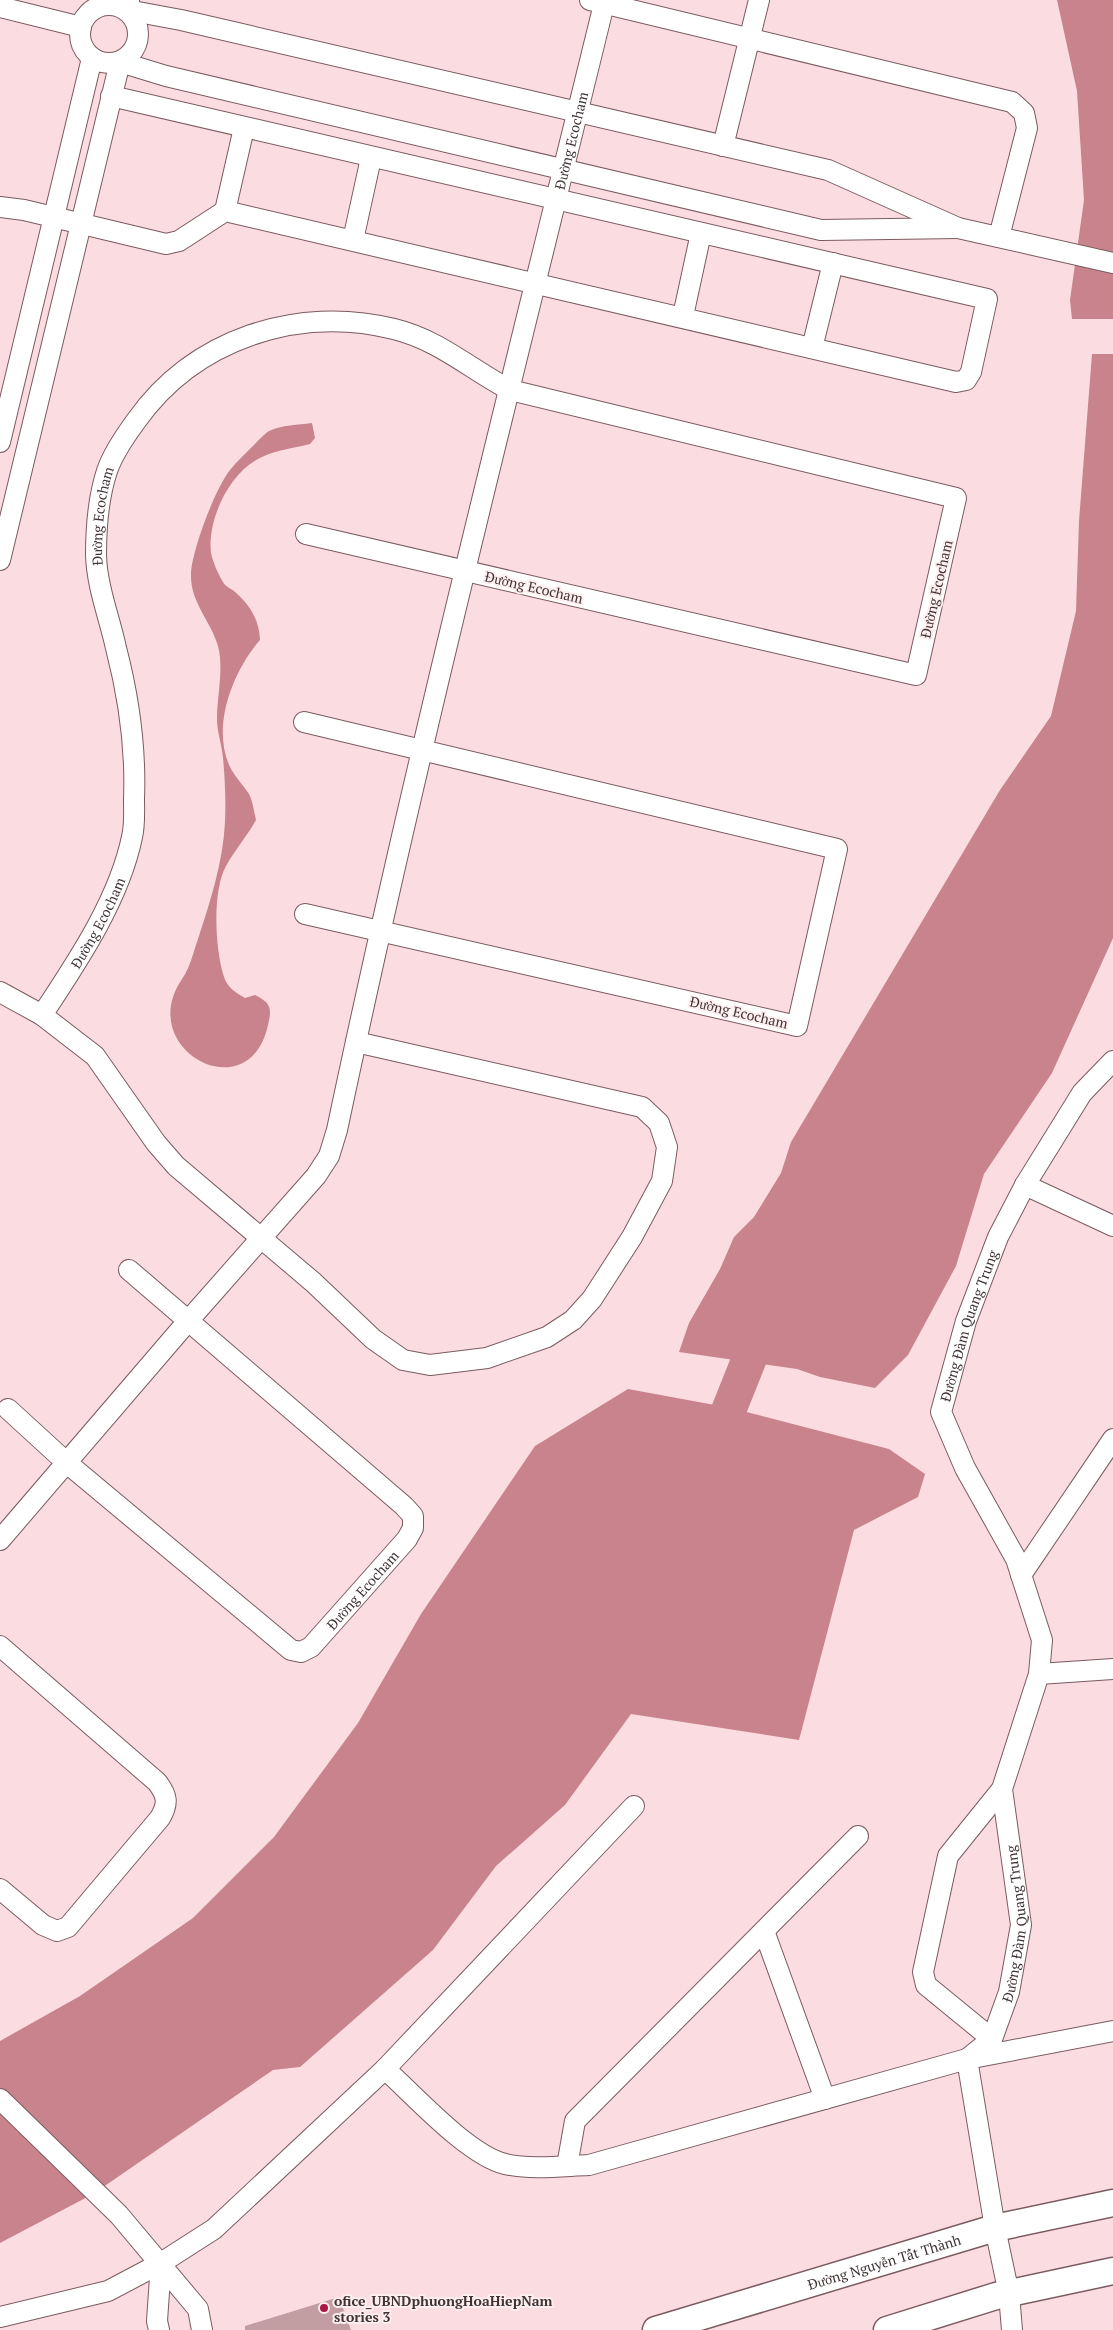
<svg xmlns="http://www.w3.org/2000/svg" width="1113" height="2330" font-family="'PT Serif',serif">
	<rect width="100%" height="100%" fill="#fbdce0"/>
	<path fill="#c8838d" d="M1057 0H1113V319H1072L1070 300 1084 200 1077 91Z
		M1092 354H1113V938L1052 1073 984 1174 956 1266 908 1355 875 1388 820 1377 797 1369 679 1352 689 1323 720 1269 734 1237 754 1217 781 1173 791 1142 1000 790 1051 716 1076 611 1079 521Z
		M312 423 315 438 310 444C294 448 277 450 262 457 230 471 207 519 211 553 213 562 218 574 223 582 225 586 230 588 234 591 250 605 259 619 260 640 233 671 210 728 231 769 236 778 244 786 249 794 253 802 254 812 256 820 247 836 235 850 226 866 212 891 215 950 224 977 227 987 236 993 245 998L255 995C271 1003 272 1008 268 1025 249 1112 134 1049 182 979 190 968 193 953 198 939 210 902 223 863 225 822 226 802 225 779 223 758 222 745 217 732 217 719 217 696 224 669 218 646 211 621 190 602 191 574 192 550 215 489 230 470 237 461 246 453 254 445 258 441 264 434 269 431 282 425 298 425 312 423Z
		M628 1389 731 1408 889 1449 925 1474 918 1497 854 1530 799 1740 631 1714 565 1805 496 1866 433 1950 300 2067 273 2070 93 2194 0 2243V2041L80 1996 193 1918 274 1837 358 1723 421 1614 535 1446Z"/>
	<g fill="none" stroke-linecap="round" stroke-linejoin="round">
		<path stroke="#c8838d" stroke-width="5.5" d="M731 1408 741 1361"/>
		<path stroke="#c8838d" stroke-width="35" d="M712 1452 766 1317"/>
	</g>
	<path fill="#c29ea2" d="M339 2297 351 2330H245V2326Z"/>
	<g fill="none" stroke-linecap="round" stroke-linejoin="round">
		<defs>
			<g id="minor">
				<path d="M129 0 127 10 181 20 828 170 958 228 1113 263"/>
				<path d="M590 0 1012 102 1024 113 1027 128 999 237"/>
				<circle cx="109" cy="34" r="29"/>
				<path d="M0 7 81 27"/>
				<path d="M723 146 759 0"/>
				<path d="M0 207 24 210 166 244 179 241 225 211 956 382 966 380 971 372 987 299 111 96"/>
				<path d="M225 211 244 128"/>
				<path d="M353 240 371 158"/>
				<path d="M683 316 701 233"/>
				<path d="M812 348 833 263"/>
				<path d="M0 442 92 58"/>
				<path d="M0 560 120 62 166 76 821 230 958 228"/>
				<path d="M304 722 837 849 797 1026 305 914"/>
				<path d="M0 992 42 1015 95 1056 156 1143 176 1166 313 1282 373 1339 403 1360 430 1365 487 1358 547 1337 573 1320 592 1299 632 1237 662 1181 667 1147 659 1123 642 1107 356 1042"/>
				<path id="s1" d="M42 1015C77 962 119 900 132 837 135 825 134 811 134 799 136 748 129 698 116 648 109 616 97 587 96 555 96 527 98 498 107 471 113 453 125 436 136 421 194 339 297 305 394 329 439 340 470 369 510 390L956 498 916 675 306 534"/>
				<path d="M1025 1185 1113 1226"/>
				<path id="s2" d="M8 1409 67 1463 291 1650 301 1652 311 1647 407 1539 413 1528V1516L404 1506 129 1270"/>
				<path id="s3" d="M0 1540 188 1321 316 1176 329 1156 337 1130C417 751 513 376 605 0"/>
				<path d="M1021 1575 1113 1439"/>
				<path d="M0 1646 157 1782C167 1795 169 1803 160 1818L68 1927 57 1931 43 1925 0 1889"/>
				<path d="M1039 1674 1113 1669"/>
				<path d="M764 1931 825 2099"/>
				<path d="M992 2039 926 1985 923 1972 948 1856 1002 1789"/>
				<path d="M385 2069C415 2096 468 2155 505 2164 532 2170 562 2166 589 2165L967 2059 1113 2031"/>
				<path d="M0 2099 119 2215 198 2309 202 2330"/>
				<path d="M567 2166 575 2121 858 1836"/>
				<path d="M0 2317 108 2291 161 2263 214 2229 385 2069 634 1806"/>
				<path d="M159 2330 157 2321 161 2263"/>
				<path id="s4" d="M1012 2330 1009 2294 995 2228 967 2059 992 2039 1009 1992 1021 1925 1002 1789 1039 1674 1042 1640 1016 1559 965 1468 941 1412 966 1321 998 1237 1025 1185 1082 1093 1113 1061"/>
			</g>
			<g id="major">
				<path id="s5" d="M656 2330 995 2228 1113 2203"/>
				<path d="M887 2330 996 2296 1113 2271"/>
			</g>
		</defs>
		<use href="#minor" stroke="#7b5b5f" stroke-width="22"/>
		<use href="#major" stroke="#7b5b5f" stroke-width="29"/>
		<use href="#minor" stroke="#fff" stroke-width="20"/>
		<use href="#major" stroke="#fff" stroke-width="26"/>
	</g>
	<circle fill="#aa1645" stroke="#fdeeef" stroke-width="2" cx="324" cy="2308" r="5"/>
	<g text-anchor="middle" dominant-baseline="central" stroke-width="4" stroke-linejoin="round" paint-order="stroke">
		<g font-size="14" fill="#413335" stroke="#fdeeef">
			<text stroke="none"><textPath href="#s3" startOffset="1550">Đường Ecocham</textPath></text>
			<text stroke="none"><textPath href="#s1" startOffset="526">Đường Ecocham</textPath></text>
			<text transform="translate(534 587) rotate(13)">Đường Ecocham</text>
			<text transform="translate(936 589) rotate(-77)">Đường Ecocham</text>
			<text stroke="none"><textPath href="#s1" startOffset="108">Đường Ecocham</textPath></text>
			<text transform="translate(739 1012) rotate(13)">Đường Ecocham</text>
			<text stroke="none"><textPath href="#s4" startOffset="1058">Đường Đàm Quang Trung</textPath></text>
			<text stroke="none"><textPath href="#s2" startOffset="470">Đường Ecocham</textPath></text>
			<text stroke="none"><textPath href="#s4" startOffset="426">Đường Đàm Quang Trung</textPath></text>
			<text stroke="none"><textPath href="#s5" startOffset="238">Đường Nguyễn Tất Thành</textPath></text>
		</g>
		<g font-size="14" font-weight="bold" fill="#413335" stroke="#fdeeef" text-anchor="start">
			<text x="334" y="2300">ofice_UBNDphuongHoaHiepNam<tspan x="334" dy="16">stories 3</tspan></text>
		</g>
	</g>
</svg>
